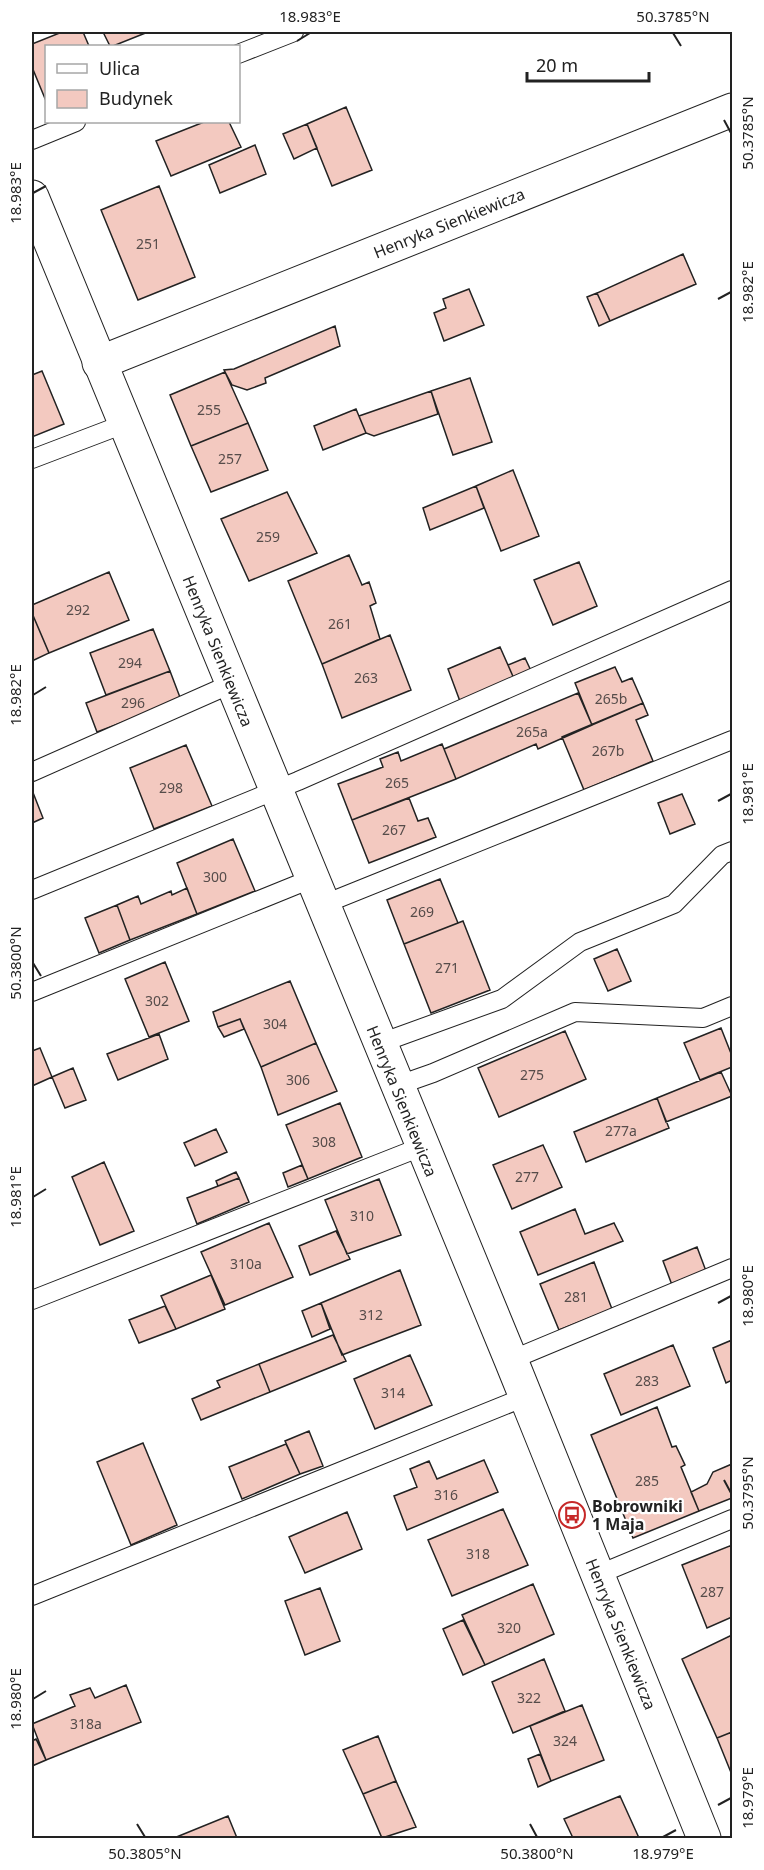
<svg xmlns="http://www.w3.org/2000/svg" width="764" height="1870" font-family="'Noto Sans',sans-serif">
	<rect width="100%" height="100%" fill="#fff"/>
	<path fill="#f3c9c0" stroke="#222" stroke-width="1.5" d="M62 32H83L89 46H46V101L32 67V44Z
		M103 32H148L113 46H110Z
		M346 107 372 170 332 186 307 124Z
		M204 122H229L241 147 171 176 156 141Z
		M307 124 317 148 294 159 283 134Z
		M255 145 266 174 220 193 209 165Z
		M159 186 195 277 138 300 101 210Z
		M683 254 696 284 610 321 597 293Z
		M469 289 484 325 444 341 434 313 446 308 443 299Z
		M597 293 610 321 599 326 587 297Z
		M335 326 340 346 265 378 266 383 247 390 232 385 224 370 234 369Z
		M42 371 64 424 32 437V375Z
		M225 372 248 423 191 446 170 395Z
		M470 378 492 442 453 455 431 391Z
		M431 391 438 414 374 436 366 433 359 416Z
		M356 409 366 433 323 450 314 426Z
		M248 423 268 470 211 492 191 446Z
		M513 470 539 536 501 551 476 486Z
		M476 486 484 508 430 530 423 508Z
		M287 492 317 553 249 581 221 519Z
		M349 555 362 585 369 582 376 603 370 606 380 639 322 664 288 581Z
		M579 562 597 606 553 625 534 580Z
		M109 572 129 620 49 653 32 613V605Z
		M32 613 49 653 32 661Z
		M153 629 170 671 106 695 90 653Z
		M390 635 411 690 342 718 322 664Z
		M500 647 515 681 461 704 448 669Z
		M525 658 533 675 515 681 508 665Z
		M615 667 622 682 632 678 643 703 592 725 575 683Z
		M170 671 181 700 97 732 86 703Z
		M578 693 592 725 538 749 536 744 456 779 444 749Z
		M643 703 648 715 636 720 653 761 584 790 562 737Z
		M442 744 456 779 352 820 338 784 383 767 380 759 398 752 401 761Z
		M186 745 212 806 154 829 130 768Z
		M32 790 43 818 32 823Z
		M682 794 695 824 670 834 658 803Z
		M409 798 418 821 428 818 436 837 369 863 352 820Z
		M233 839 255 891 197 914 177 863Z
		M440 879 458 923 404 944 387 900Z
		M187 888 197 914 130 940 117 905 138 896 141 904 171 891 172 895Z
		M117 905 130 940 99 953 85 918Z
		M463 921 490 990 431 1013 404 944Z
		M617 949 631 981 608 991 594 959Z
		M165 962 189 1021 149 1037 125 979Z
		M290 981 316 1043 261 1067 240 1019 218 1027 213 1012Z
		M240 1019 244 1029 224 1037 218 1027Z
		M721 1028 732 1056V1067L700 1080 684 1043Z
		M565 1031 586 1079 499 1117 478 1068Z
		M159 1034 168 1059 118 1080 107 1054Z
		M316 1043 337 1091 278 1115 261 1067Z
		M40 1048 52 1077 32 1086V1051Z
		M73 1068 86 1100 65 1108 52 1077Z
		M721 1072 732 1096 666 1122 657 1098Z
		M657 1098 669 1128 586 1162 574 1132Z
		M340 1103 362 1157 308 1179 286 1125Z
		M216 1129 227 1152 195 1166 184 1143Z
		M543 1145 562 1187 512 1209 493 1165Z
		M104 1162 134 1231 100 1245 72 1177Z
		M302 1165 308 1179 288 1187 283 1173Z
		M236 1172 239 1178 218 1186 216 1181Z
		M239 1178 249 1202 197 1224 187 1198Z
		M379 1179 401 1235 347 1254 325 1200Z
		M575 1209 585 1234 614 1223 623 1241 538 1275 520 1232Z
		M269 1223 293 1277 225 1305 201 1252Z
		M336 1231 350 1259 310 1275 299 1246Z
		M697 1247 706 1271 672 1285 663 1261Z
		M594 1262 612 1309 559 1330 540 1284Z
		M400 1270 421 1325 342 1355 321 1303Z
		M211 1275 225 1309 176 1329 161 1296Z
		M321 1303 330 1329 312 1337 302 1311Z
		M165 1306 176 1329 139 1343 129 1320Z
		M333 1335 346 1361 270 1392 259 1364Z
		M732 1340V1380L726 1383 713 1348Z
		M673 1345 690 1386 621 1415 604 1374Z
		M410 1355 432 1405 375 1429 354 1379Z
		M259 1364 270 1392 201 1420 192 1399 220 1387 217 1381Z
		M657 1407 672 1447 676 1446 685 1465 681 1467 699 1511 633 1538 591 1435Z
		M309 1431 323 1466 300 1474 285 1441Z
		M143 1443 177 1525 131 1545 97 1462Z
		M286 1444 300 1474 242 1499 229 1467Z
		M484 1460 498 1492 407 1530 394 1496 417 1487 410 1469 429 1461 437 1479Z
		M732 1464V1498L699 1511 691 1492 707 1484 713 1472Z
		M503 1509 528 1565 452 1596 428 1540Z
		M347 1512 362 1549 305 1573 289 1537Z
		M732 1545V1617L707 1628 682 1565Z
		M533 1584 554 1634 485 1665 462 1615Z
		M320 1588 340 1641 305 1655 285 1601Z
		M463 1620 485 1665 463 1675 443 1629Z
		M732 1635V1732L717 1738 682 1659Z
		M544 1659 565 1711 513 1733 492 1682Z
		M126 1685 141 1722 46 1760 32 1724 75 1706 70 1695 90 1688 95 1698Z
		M582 1705 604 1760 551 1781 530 1726Z
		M732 1732V1775L717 1738Z
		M378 1736 396 1781 363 1794 343 1750Z
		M36 1739 46 1760 32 1766V1741Z
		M540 1754 551 1781 538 1787 528 1759Z
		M396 1781 416 1827 382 1838 363 1794Z
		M620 1796 639 1838H573L564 1819Z
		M228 1816 237 1838H174Z"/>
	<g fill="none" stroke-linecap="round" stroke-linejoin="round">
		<defs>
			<path id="service" d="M238 54 294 32
				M32 140 76 122
				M32 459 124 424
				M32 772 231 684
				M32 890 298 781 732 590
				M322 905 732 740
				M32 992 311 879
				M378 1044 502 999 580 942 674 904 722 855 732 851
				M396 1086 433 1073 575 1012 703 1018 732 1006
				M32 1300 421 1147
				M511 1360 732 1268
				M597 1575 732 1519
				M32 1596 525 1397"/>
			<path id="minor" d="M99 363 732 110"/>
			<path id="tertiary" d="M32 197 511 1360 704 1838"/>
		</defs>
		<use href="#service" stroke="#222" stroke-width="20"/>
		<use href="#minor" stroke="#222" stroke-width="35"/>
		<use href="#tertiary" stroke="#222" stroke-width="35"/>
		<use href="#service" stroke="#fff" stroke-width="18"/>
		<use href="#minor" stroke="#fff" stroke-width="33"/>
		<use href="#tertiary" stroke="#fff" stroke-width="33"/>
	</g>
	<path fill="none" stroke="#222" stroke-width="2" d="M673 33 681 46M297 41 310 33M724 120 731 133M33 193 46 186M718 299 731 292M33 695 46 687M718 801 731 794M33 963 41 976M33 1197 46 1189M718 1303 731 1296M724 1480 731 1493M33 1699 46 1691M718 1805 731 1798M137 1824 145 1837M530 1824 537 1837M663 1837 676 1830"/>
	<defs>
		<symbol id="bus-ring" viewBox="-11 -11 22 22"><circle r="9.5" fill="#fff" stroke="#c62828" stroke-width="1.5"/><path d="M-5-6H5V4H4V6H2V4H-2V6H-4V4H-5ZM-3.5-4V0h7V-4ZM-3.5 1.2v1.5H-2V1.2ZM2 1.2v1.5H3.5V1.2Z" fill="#c62828"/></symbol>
	</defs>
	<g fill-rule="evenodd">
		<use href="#bus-ring" x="557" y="1500" width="30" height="30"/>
	</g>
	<g text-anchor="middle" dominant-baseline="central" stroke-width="4.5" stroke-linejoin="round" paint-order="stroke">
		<g font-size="14" fill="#564c4a">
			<text x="148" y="243">251</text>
			<text x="209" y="409">255</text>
			<text x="230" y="458">257</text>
			<text x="268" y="536">259</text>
			<text x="78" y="609">292</text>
			<text x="340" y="623">261</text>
			<text x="130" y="662">294</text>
			<text x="366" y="677">263</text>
			<text x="611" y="698">265b</text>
			<text x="133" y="702">296</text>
			<text x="532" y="731">265a</text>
			<text x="608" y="750">267b</text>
			<text x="397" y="782">265</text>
			<text x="171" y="787">298</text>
			<text x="394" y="829">267</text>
			<text x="215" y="876">300</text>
			<text x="422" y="911">269</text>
			<text x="447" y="967">271</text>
			<text x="157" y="1000">302</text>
			<text x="275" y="1023">304</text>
			<text x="532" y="1074">275</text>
			<text x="298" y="1079">306</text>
			<text x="621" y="1130">277a</text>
			<text x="324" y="1141">308</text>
			<text x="527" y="1176">277</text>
			<text x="362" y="1215">310</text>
			<text x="246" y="1263">310a</text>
			<text x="576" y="1296">281</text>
			<text x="371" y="1314">312</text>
			<text x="647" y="1380">283</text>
			<text x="393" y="1392">314</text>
			<text x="647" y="1480">285</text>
			<text x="446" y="1494">316</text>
			<text x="478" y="1553">318</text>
			<text x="712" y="1591">287</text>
			<text x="509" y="1627">320</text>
			<text x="529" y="1697">322</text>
			<text x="86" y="1723">318a</text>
			<text x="565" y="1740">324</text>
		</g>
		<g font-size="16" fill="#222" stroke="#fff">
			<text transform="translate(449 223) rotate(-22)">Henryka Sienkiewicza</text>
			<text transform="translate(218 651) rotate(68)">Henryka Sienkiewicza</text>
			<text transform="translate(402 1101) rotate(68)">Henryka Sienkiewicza</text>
			<text transform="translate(621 1634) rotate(68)">Henryka Sienkiewicza</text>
		</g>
		<g font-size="16" font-weight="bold" fill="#222" stroke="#fff" text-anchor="start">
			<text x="592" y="1506">Bobrowniki<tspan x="592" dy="18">1 Maja</tspan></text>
		</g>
	</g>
	<rect width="764" height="1870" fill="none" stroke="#ffffff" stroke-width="66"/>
	<rect x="45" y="45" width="195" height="78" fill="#ffffff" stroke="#a7a7a7" stroke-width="1.5"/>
	<rect x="57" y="64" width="30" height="9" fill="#ffffff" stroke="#a7a7a7" stroke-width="1.5"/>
	<text x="99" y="75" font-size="18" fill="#222222">Ulica</text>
	<rect x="57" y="90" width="30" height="18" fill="#f3c9c0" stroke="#a7a7a7" stroke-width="1.5"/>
	<text x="99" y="105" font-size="18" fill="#222222">Budynek</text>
	<path d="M527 72v9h122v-9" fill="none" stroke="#222222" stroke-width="3"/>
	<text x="536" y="72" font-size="18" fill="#222222" stroke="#ffffff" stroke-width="4.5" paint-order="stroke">20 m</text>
	<rect x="33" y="33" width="698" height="1804" fill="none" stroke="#222" stroke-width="2"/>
	<g font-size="15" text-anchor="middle" fill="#222">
		<text x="310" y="22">18.983°E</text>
		<text x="673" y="22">50.3785°N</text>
		<text transform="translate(748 133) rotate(-90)" y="5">50.3785°N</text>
		<text transform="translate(16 193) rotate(-90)" y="5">18.983°E</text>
		<text transform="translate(748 292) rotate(-90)" y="5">18.982°E</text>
		<text transform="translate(16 695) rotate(-90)" y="5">18.982°E</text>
		<text transform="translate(748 794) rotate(-90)" y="5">18.981°E</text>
		<text transform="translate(16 963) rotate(-90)" y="5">50.3800°N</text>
		<text transform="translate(16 1197) rotate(-90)" y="5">18.981°E</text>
		<text transform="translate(748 1296) rotate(-90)" y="5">18.980°E</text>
		<text transform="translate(748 1493) rotate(-90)" y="5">50.3795°N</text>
		<text transform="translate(16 1699) rotate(-90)" y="5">18.980°E</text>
		<text transform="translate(748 1798) rotate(-90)" y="5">18.979°E</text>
		<text x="145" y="1859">50.3805°N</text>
		<text x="537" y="1859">50.3800°N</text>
		<text x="663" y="1859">18.979°E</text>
	</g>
</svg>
